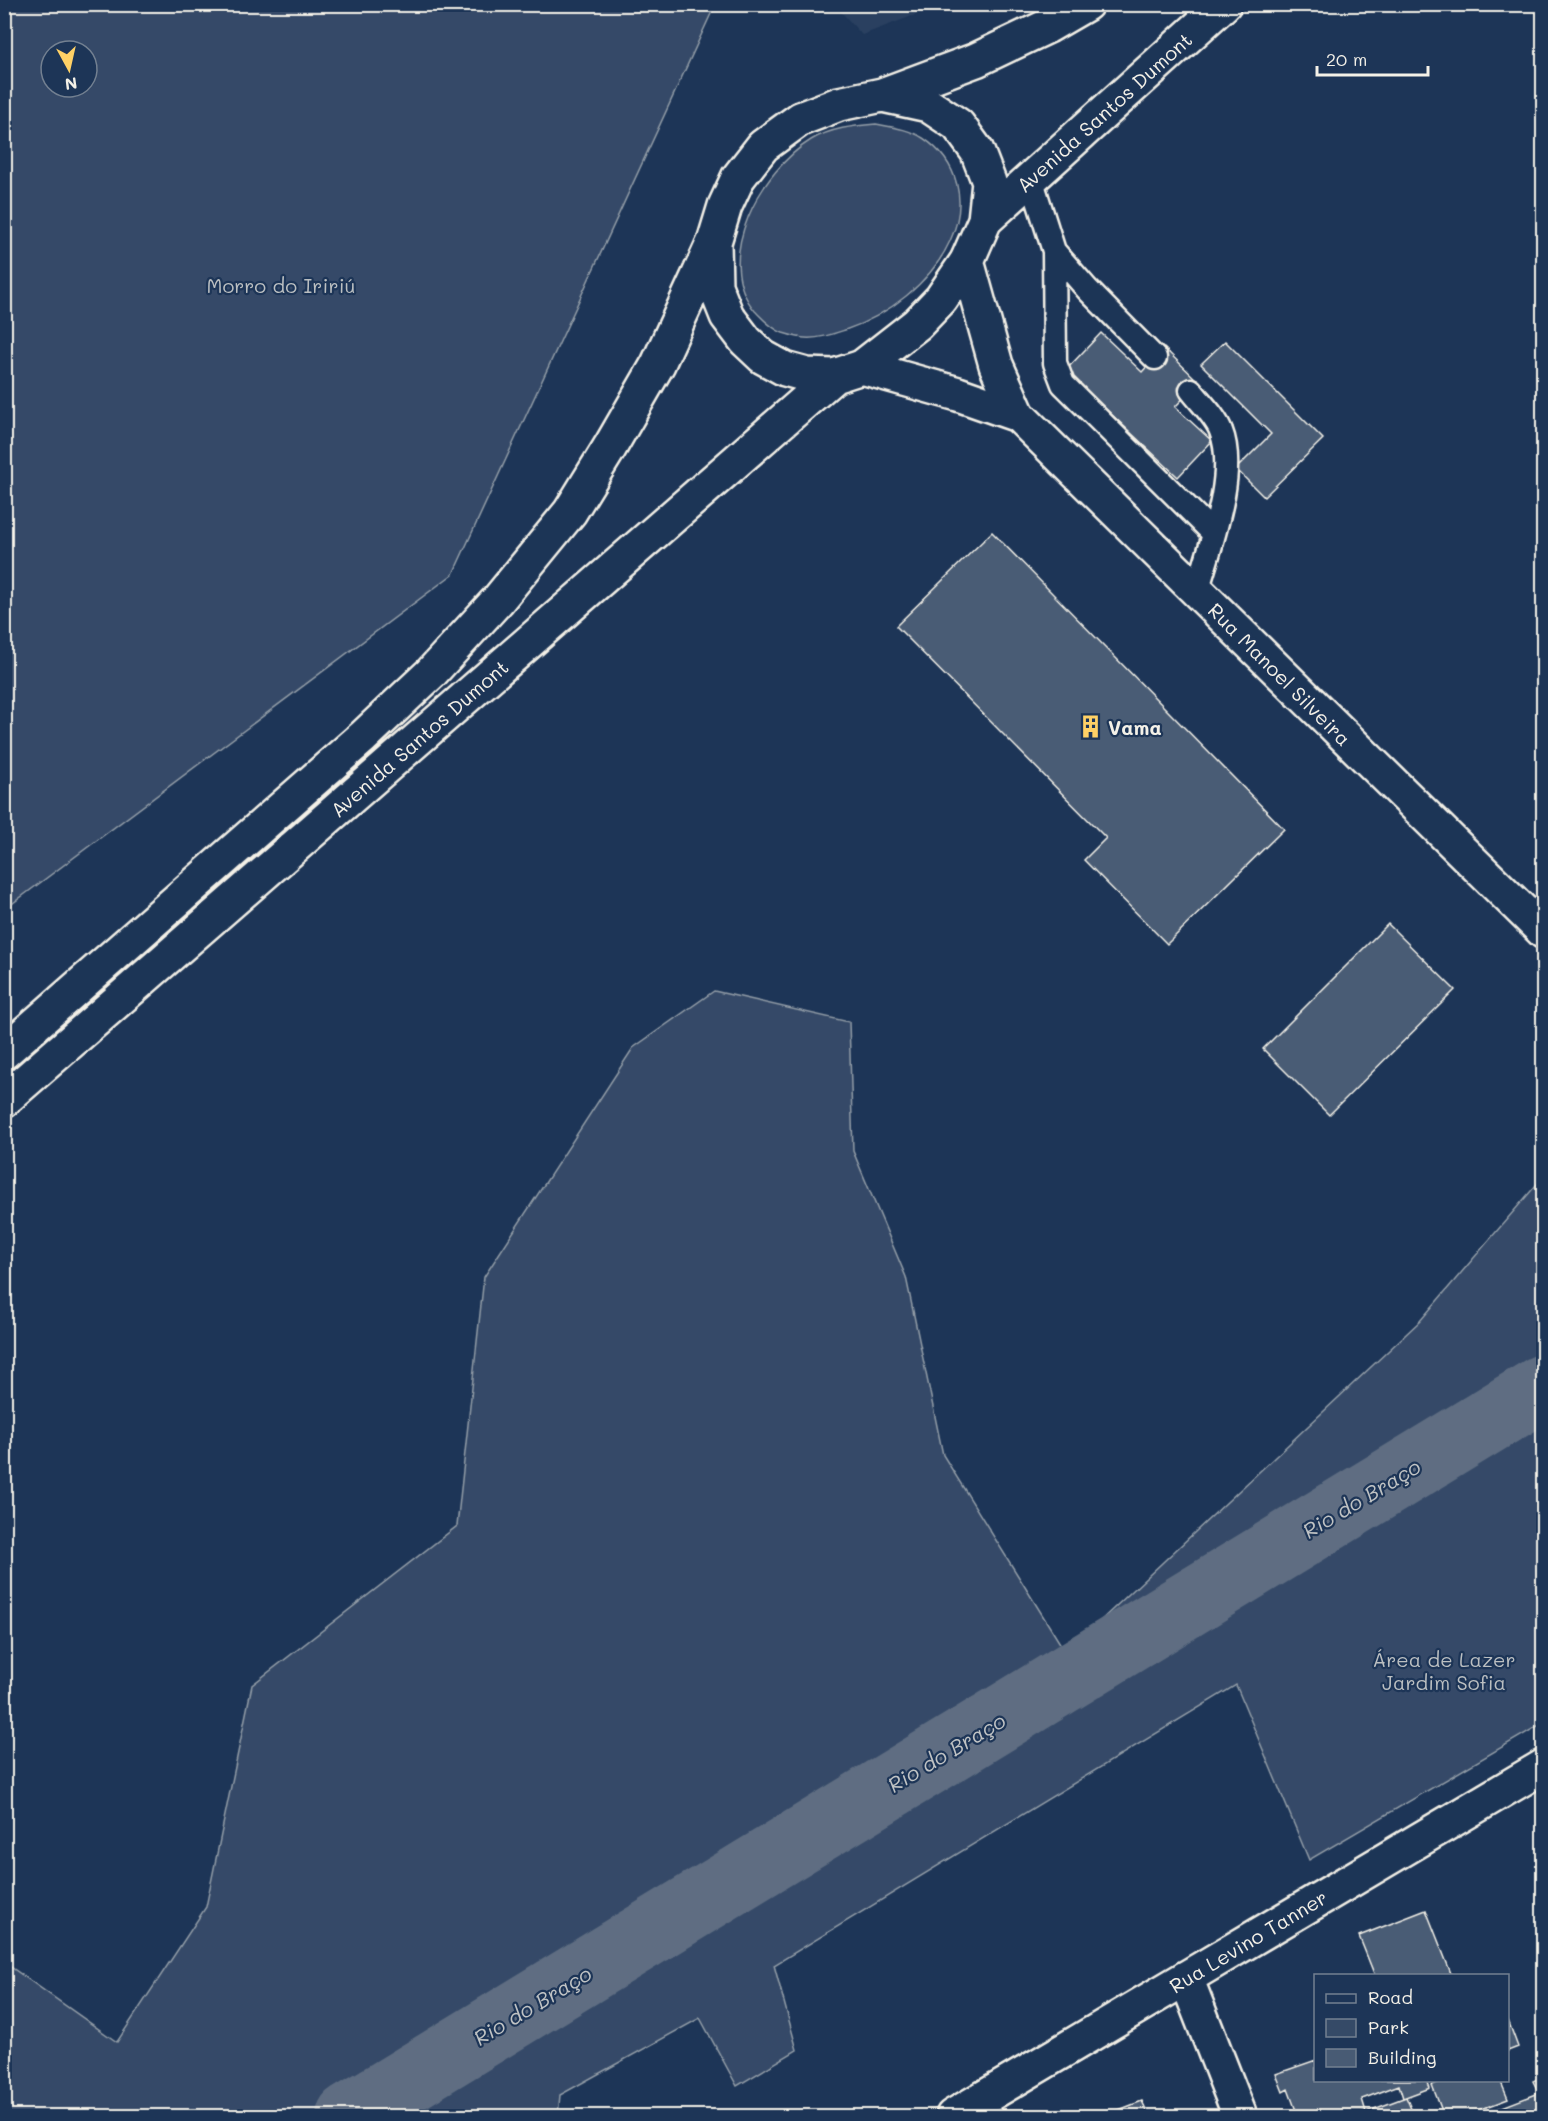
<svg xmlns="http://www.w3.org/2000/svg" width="1548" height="2121" font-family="Mali,sans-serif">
	<rect width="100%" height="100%" fill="#1d3557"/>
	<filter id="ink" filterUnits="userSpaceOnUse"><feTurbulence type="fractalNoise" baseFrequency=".0167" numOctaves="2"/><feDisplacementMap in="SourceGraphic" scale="12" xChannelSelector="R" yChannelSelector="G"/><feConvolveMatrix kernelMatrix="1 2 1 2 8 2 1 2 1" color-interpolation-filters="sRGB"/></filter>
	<g filter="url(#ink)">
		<path fill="#2a4060" d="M835 5H941L862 35Z"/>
		<path fill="#354a67" stroke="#949ea8" stroke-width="1.5" fill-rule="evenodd" d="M5 4 715 5 453 574 5 909ZM51 51H87V87H51Z
			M876 124C892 127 909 129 923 138 959 162 968 203 950 241 931 283 887 316 845 330 833 334 819 339 805 338 798 338 790 335 783 333 772 329 763 319 755 311 711 259 762 170 811 140 831 128 853 126 876 124Z
			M714 991 849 1022 853 1151 906 1277 943 1455 1066 1653 1420 1321 1543 1177V1723L1309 1860 1236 1685 774 1965 797 2050 737 2086 700 2018 560 2095 558 2116H5V1963L117 2042 206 1907 252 1685 457 1526 484 1277 633 1048Z"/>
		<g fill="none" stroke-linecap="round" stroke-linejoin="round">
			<path stroke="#5e6d82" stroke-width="66" d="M349 2116 1544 1387"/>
		</g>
		<path fill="#485b74" stroke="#f4f1e8" stroke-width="1.5" d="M1101 333 1142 372 1164 348 1199 382 1175 407 1212 441 1178 477 1065 371Z
			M1225 341 1323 439 1264 497 1236 469 1271 434 1201 364Z
			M992 532 1284 829 1167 944 1084 860 1106 838 896 626Z
			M1388 924 1455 990 1329 1115 1263 1049Z
			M1426 1910 1452 1976H1375L1359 1936Z
			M1508 2020 1518 2047 1508 2051Z
			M1316 2060V2080H1427L1430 2088 1403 2098 1399 2085 1362 2099 1366 2112 1355 2116H1298L1288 2089 1283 2092 1276 2074Z
			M1544 2076V2114L1537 2116H1479L1539 2093 1533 2081Z
			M1445 2080H1500L1508 2099 1463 2116H1444L1432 2085Z
			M1406 2097 1414 2116H1355L1366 2112Z
			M1142 2101 1149 2116H1103Z"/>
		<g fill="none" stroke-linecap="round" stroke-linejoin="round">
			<defs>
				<path id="lane" d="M1031 178 1054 251 1087 289 1155 358
					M1054 251 1055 363 1063 384 1213 533
					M1191 390C1200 402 1216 417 1221 431 1238 474 1209 548 1197 592"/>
				<path id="street" d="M953 2116 1186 1978"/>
				<path id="secondary" d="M967 261 996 365 1018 415 1544 932
					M862 367 958 394 1018 415
					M1240 2116 1186 1978 1544 1766"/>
				<path id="primary" d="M882 95 928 105 958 125 977 151 989 182 985 220 967 261 941 299 917 324 862 367 834 376 807 375 785 369 763 357 746 341 727 316 715 286 714 242 725 206 738 178 763 146 800 119 839 104Z
					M882 95 976 60 1048 26 1086 4
					M985 220 1224 4
					M4 1052 363 737 431 673 498 600 570 512 610 447 658 364 714 242
					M4 1100 834 376"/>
			</defs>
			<use href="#lane" stroke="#f4f1e8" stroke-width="27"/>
			<use href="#street" stroke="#f4f1e8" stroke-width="38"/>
			<use href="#secondary" stroke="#f4f1e8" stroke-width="38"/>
			<use href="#primary" stroke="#f4f1e8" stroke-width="38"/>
			<use href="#lane" stroke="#1d3557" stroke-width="22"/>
			<use href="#street" stroke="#1d3557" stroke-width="33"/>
			<use href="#secondary" stroke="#1d3557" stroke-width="33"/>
			<use href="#primary" stroke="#1d3557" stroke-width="33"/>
		</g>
	</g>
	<defs>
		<symbol id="building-bare" viewBox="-9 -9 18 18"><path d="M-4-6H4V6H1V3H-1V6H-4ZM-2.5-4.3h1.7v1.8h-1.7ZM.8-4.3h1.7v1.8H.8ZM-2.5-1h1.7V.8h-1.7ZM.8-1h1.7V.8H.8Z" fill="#ffd166" stroke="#1d3557" stroke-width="2.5" paint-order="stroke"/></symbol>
	</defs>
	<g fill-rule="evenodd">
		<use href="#building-bare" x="1074" y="710" width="33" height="33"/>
	</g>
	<g text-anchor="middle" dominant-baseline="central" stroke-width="4.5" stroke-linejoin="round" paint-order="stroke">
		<g font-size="20" fill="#f4f1e8" stroke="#1d3557">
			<text transform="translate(1104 112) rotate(-42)">Avenida Santos Dumont</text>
			<text transform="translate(1280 674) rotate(45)">Rua Manoel Silveira</text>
			<text transform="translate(419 738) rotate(-41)">Avenida Santos Dumont</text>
			<text transform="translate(1248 1941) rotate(-31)">Rua Levino Tanner</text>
		</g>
		<g font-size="20" fill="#bbbfc1" stroke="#1d3557">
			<text x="281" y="285">Morro do Iririú</text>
			<text x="1444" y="1659">Área de Lazer<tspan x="1444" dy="23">Jardim Sofia</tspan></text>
		</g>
		<g font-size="20" font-weight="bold" fill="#f4f1e8" stroke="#1d3557" text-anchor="start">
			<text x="1108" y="727">Vama</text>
		</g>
		<g font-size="21" font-style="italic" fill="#c0c3c4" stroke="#1d3557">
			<text transform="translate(1361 1498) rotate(-31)">Rio do Braço</text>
			<text transform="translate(946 1752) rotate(-31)">Rio do Braço</text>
			<text transform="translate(532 2005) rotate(-31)">Rio do Braço</text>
		</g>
	</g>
	<rect width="1548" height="2121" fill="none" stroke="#1d3557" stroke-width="24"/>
	<rect x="12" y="12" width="1524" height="2097" fill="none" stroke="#f4f1e8" stroke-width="2" filter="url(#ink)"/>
	<rect x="1314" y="1974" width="195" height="108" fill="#1d3557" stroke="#738091" stroke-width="1.5"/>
	<rect x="1326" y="1994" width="30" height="9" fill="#1d3557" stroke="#738091" stroke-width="1.5"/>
	<text x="1368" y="2004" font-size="18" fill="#f4f1e8">Road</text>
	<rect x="1326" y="2019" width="30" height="18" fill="#354a67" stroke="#738091" stroke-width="1.5"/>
	<text x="1368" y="2034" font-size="18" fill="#f4f1e8">Park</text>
	<rect x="1326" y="2049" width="30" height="18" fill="#485b74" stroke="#738091" stroke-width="1.5"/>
	<text x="1368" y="2064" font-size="18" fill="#f4f1e8">Building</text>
	<g transform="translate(69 69) rotate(172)"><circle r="28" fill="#1d3557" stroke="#738091" stroke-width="1.5"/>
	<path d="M0-4.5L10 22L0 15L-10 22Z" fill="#ffd166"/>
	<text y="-9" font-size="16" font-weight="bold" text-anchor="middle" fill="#f4f1e8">N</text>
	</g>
	<path d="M1317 66v9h111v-9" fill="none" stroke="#f4f1e8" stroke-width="3"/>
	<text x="1326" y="66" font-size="18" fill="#f4f1e8" stroke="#1d3557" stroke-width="4.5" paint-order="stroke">20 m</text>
</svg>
